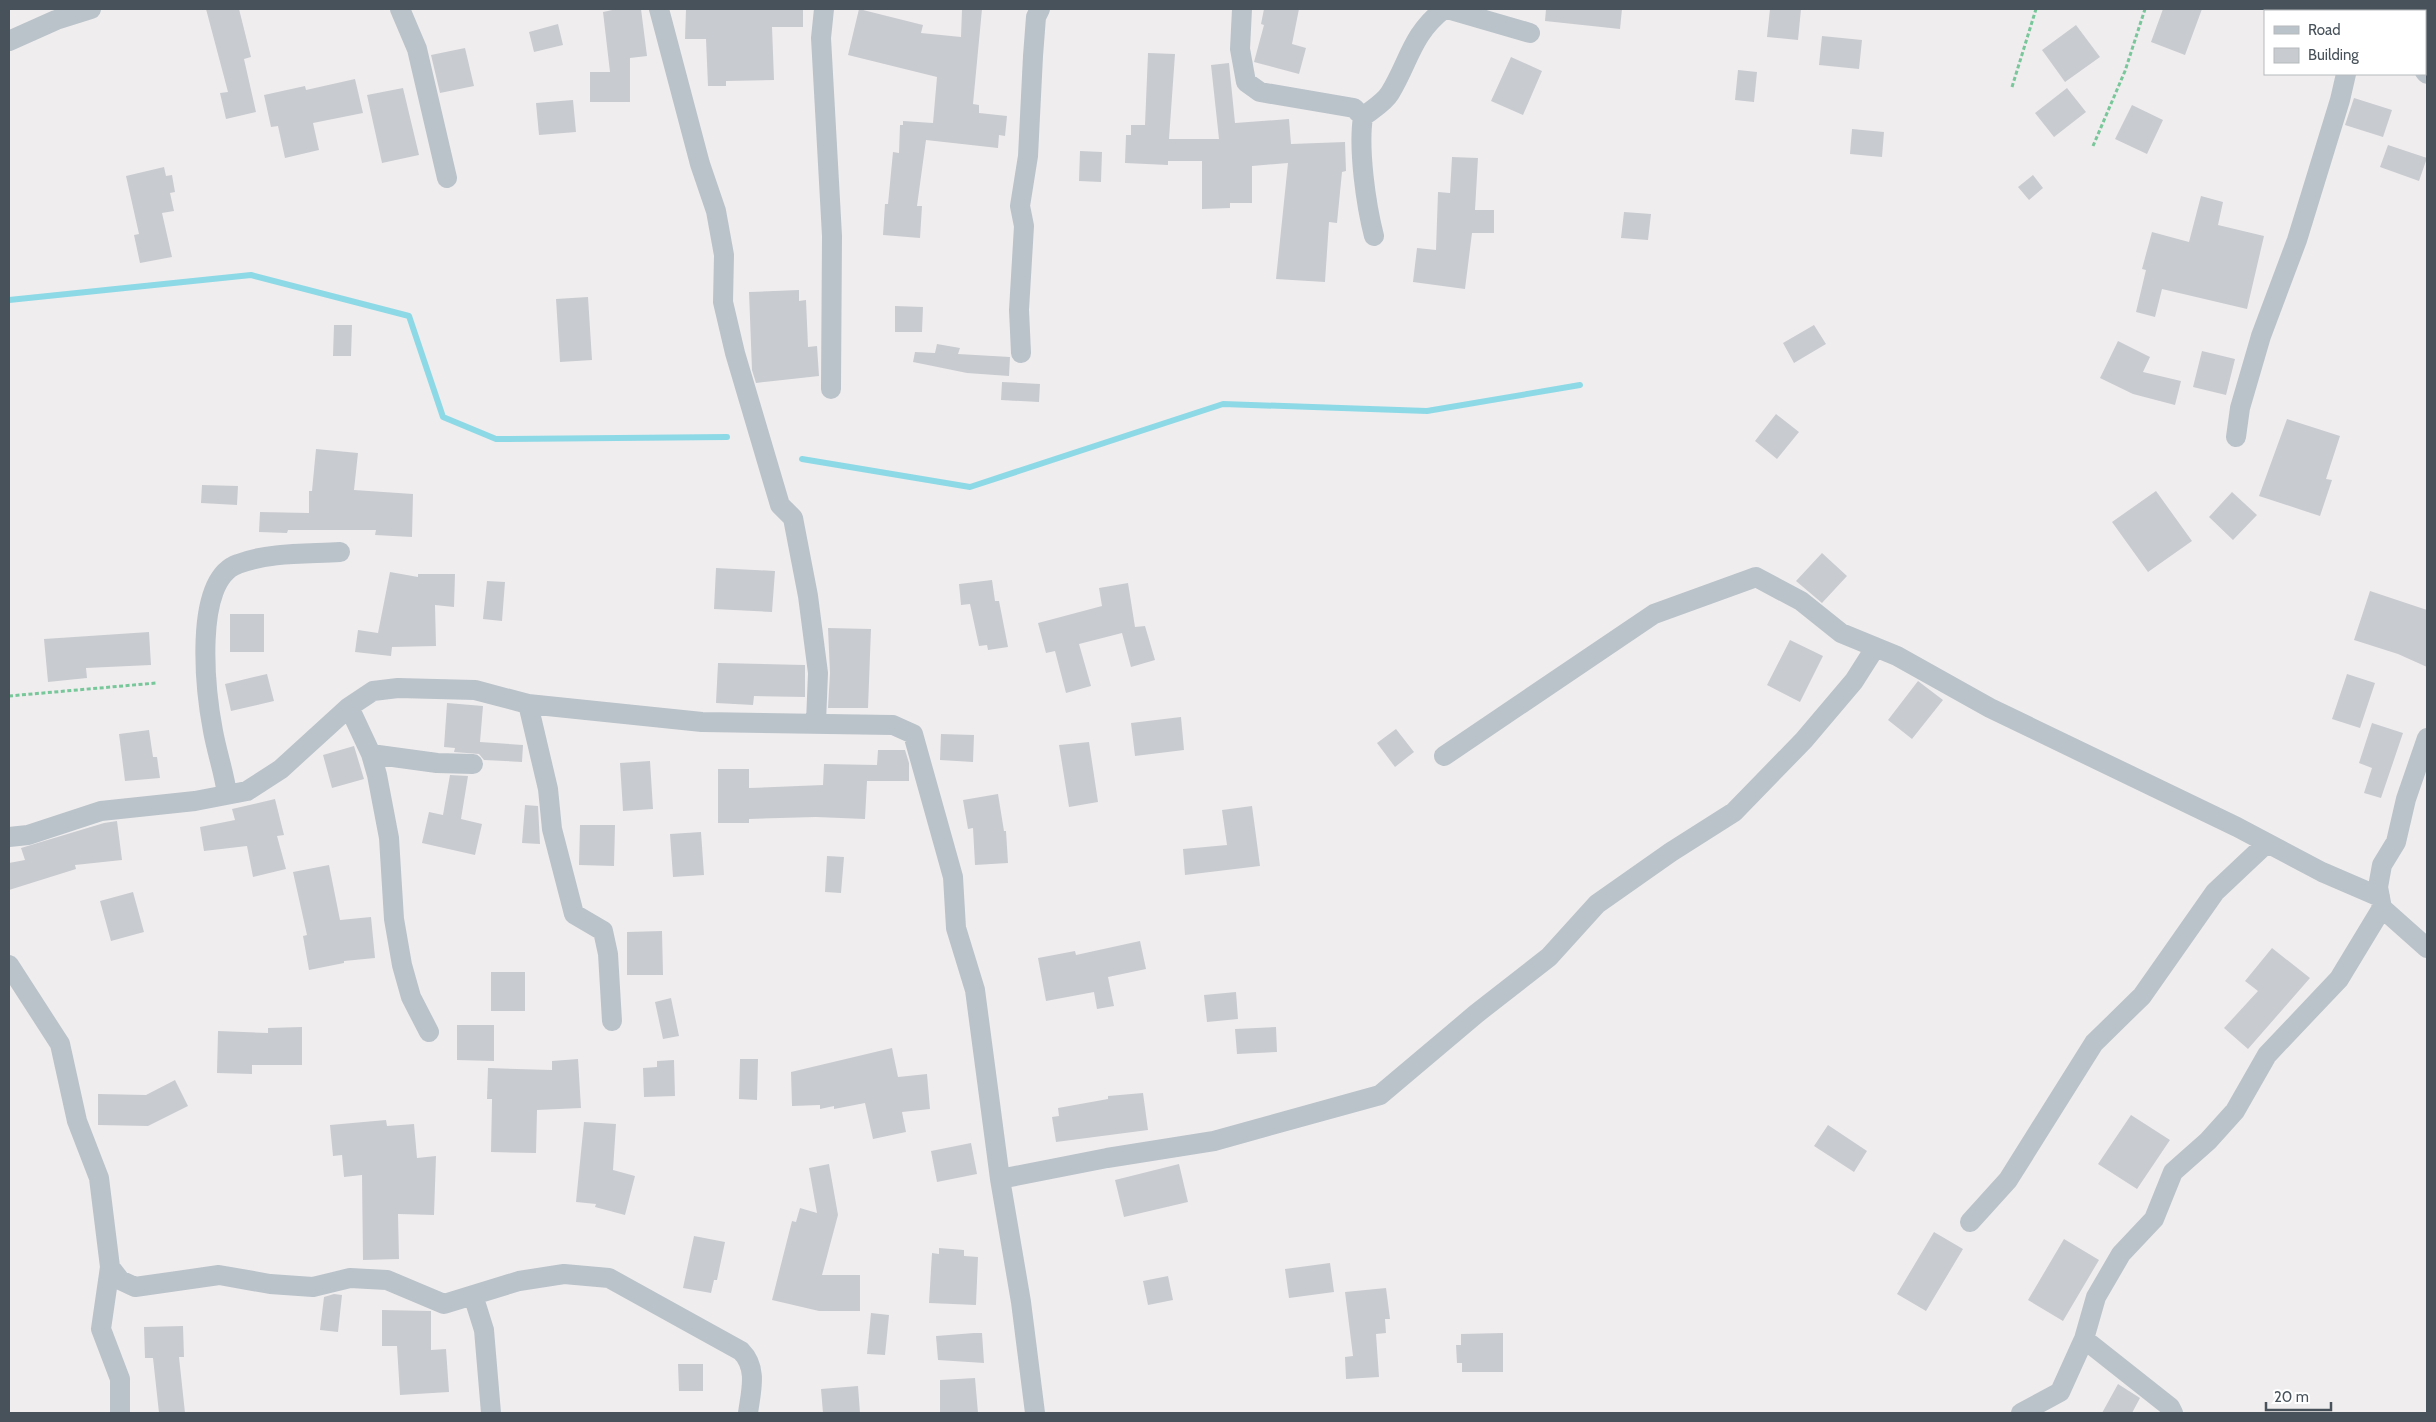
<svg xmlns="http://www.w3.org/2000/svg" width="2436" height="1422" font-family="Cabin,sans-serif">
	<rect width="100%" height="100%" fill="#f0edee"/>
	<g fill="none" stroke-linecap="round" stroke-linejoin="round">
		<path stroke="#8ed9e6" stroke-width="6" d="M9 300 251 275 409 316 443 417 496 439 727 437
			M802 459 970 487 1223 404 1427 411 1580 385"/>
	</g>
	<path fill="#c8cbd0" d="M206 9H239L251 57 244 59 256 112 226 119 220 93 228 92Z
		M617 9H641L647 56 630 58V102H590V72H610L603 12Z
		M686 9H803V27H772L774 80 726 81V86H708L706 39H685Z
		M859 9 923 25 921 33 961 37 962 9H982L973 104 979 105V113L1007 116 1005 136 999 135 998 148 926 140 917 206H922L920 238 883 235 885 204H888L893 152 899 153 900 125H903V121L933 123 937 77 848 55Z
		M1264 9H1299L1292 44 1306 48 1299 74 1254 62 1264 25 1261 24Z
		M1546 9H1622L1620 29 1545 21Z
		M1770 9H1801L1798 40 1767 37Z
		M2163 9H2202L2185 55 2151 42Z
		M558 24 563 45 534 52 529 32Z
		M2076 25 2100 57 2065 82 2042 50Z
		M1822 36 1862 40 1859 69 1819 65Z
		M465 48 474 86 440 93 431 55Z
		M1148 53 1175 54 1169 139H1219L1211 65 1229 63 1235 123 1289 119 1291 144 1345 142 1346 171 1342 172 1337 223 1329 222 1325 282 1276 279 1288 163 1252 166V203H1230V208L1202 209V161H1168V165L1125 163 1126 135H1131V125H1145Z
		M1511 57 1542 71 1523 115 1491 101Z
		M1738 70 1757 72 1754 102 1735 100Z
		M355 79 363 113 313 123 319 150 285 158 278 126 271 127 264 95 305 86 306 90Z
		M403 88 419 155 382 163 367 95Z
		M2067 88 2086 112 2054 137 2035 113Z
		M2354 98 2392 110 2383 137 2345 125Z
		M573 100 576 132 539 135 536 103Z
		M2132 105 2163 120 2147 154 2115 139Z
		M1852 129 1884 132 1882 157 1850 154Z
		M2388 145 2427 158 2419 181 2380 167Z
		M1080 151 1102 152 1101 182 1079 181Z
		M1452 157 1478 158 1475 210H1494V233H1472L1465 289 1413 282 1417 248 1436 250 1438 192 1450 193Z
		M164 167 166 176 172 175 175 192 170 193 174 211 162 213 172 257 140 263 134 235 139 234 126 176Z
		M2033 175 2043 188 2029 200 2018 187Z
		M2201 196 2223 202 2218 225 2264 236 2247 309 2162 289 2155 317 2136 312 2146 270 2142 269 2152 232 2189 242Z
		M1624 212 1651 214 1648 240 1621 238Z
		M799 290V301L806 300 808 347 817 346 819 376 756 383 752 370 749 292Z
		M588 297 592 360 560 362 556 299Z
		M895 306 923 307 922 332H895Z
		M334 325H352L351 356H333Z
		M1814 325 1826 344 1794 363 1783 343Z
		M2118 341 2150 357 2143 372 2181 381 2175 405 2133 394 2100 378Z
		M937 344 960 348 958 354 1010 357 1009 376 967 373 913 362 915 352 935 353Z
		M2202 351 2235 359 2226 395 2193 387Z
		M1002 382 1040 384 1039 402 1001 400Z
		M1776 414 1799 432 1777 459 1755 441Z
		M2287 419 2340 436 2326 479 2332 480 2320 516 2259 496Z
		M316 449 358 453 354 490 413 494 412 537 375 535 376 530H288L287 533 259 532 260 512 309 513V491H312Z
		M202 485 238 486 237 505 201 503Z
		M2156 491 2192 541 2148 572 2112 522Z
		M2232 492 2257 515 2233 540 2209 517Z
		M1822 553 1847 576 1822 603 1796 581Z
		M716 568 775 571 772 612 714 609Z
		M390 572 418 577V574H455L454 607 435 605 436 646 392 647 391 656 355 652 358 630 378 633Z
		M992 580 995 601H999L1008 647 988 650 987 645 979 646 970 604 961 605 959 584Z
		M487 581 505 582 502 621 483 619Z
		M1128 583 1135 627 1145 626 1155 660 1131 667 1122 633 1079 644 1091 686 1066 693 1055 651 1046 653 1038 623 1102 606 1099 588Z
		M2370 591 2427 610V667L2398 654 2354 640Z
		M230 614H264V652H230Z
		M828 628 871 629 868 708H828L830 673Z
		M149 632 151 665 86 668 87 678 48 682 44 639Z
		M1790 640 1823 656 1800 702 1767 685Z
		M718 663 805 665V697L754 696 753 705 716 703Z
		M267 674 274 701 231 711 225 684Z
		M2347 674 2375 683 2360 728 2332 719Z
		M1918 681 1943 700 1912 739 1888 720Z
		M447 703 483 706 480 742 523 745 522 762 484 760 479 754 454 752 455 748 444 747Z
		M1181 717 1184 750 1135 756 1131 723Z
		M2372 723 2403 733 2381 798 2364 793 2372 768 2359 763Z
		M1396 729 1414 752 1395 767 1377 743Z
		M149 730 153 757H157L160 778 125 781 119 734Z
		M941 734 974 735 973 762 940 760Z
		M1089 742 1098 802 1069 807 1059 745Z
		M354 746 364 779 332 788 323 755Z
		M878 750H905L909 763V781H867L865 819 816 817 749 819V823H718V769H749V788L823 785 824 764 877 765Z
		M650 761 653 809 623 811 620 763Z
		M450 775 468 776 461 819 482 824 475 855 422 843 429 812 443 815Z
		M998 794 1004 831H1006L1008 863 975 865 973 828 968 829 963 800Z
		M275 799 284 835 277 836 286 869 253 877 247 846 204 851 200 827 235 820 232 809Z
		M525 805 538 806 540 844 522 843Z
		M1252 806 1260 866 1185 875 1183 849 1227 845 1222 810Z
		M117 821 122 860 75 865 76 869 9 890V863L25 860 21 848 104 823Z
		M580 825H615L614 866 579 865Z
		M701 832 704 875 673 877 670 834Z
		M827 856 844 857 841 893 825 892Z
		M329 865 340 920 371 917 375 958 344 961V963L309 970 303 936 307 935 293 872Z
		M133 892 144 932 111 941 100 901Z
		M662 931 663 975H627V932Z
		M1140 941 1146 969 1108 977 1114 1006 1097 1009 1094 992 1046 1001 1038 958 1075 951 1076 955Z
		M2272 948 2310 978 2248 1049 2224 1028 2258 991 2245 981Z
		M491 972H525V1011H491Z
		M1236 992 1238 1019 1207 1022 1204 995Z
		M671 998 679 1036 663 1039 655 1002Z
		M457 1025H494V1061L457 1060Z
		M302 1027V1065H252V1074L217 1073 218 1031 268 1033V1028Z
		M1276 1027 1277 1052 1237 1054 1235 1029Z
		M892 1048 898 1077 927 1074 930 1109 902 1112 906 1132 873 1139 865 1103 834 1109V1106L820 1109V1105L792 1106 791 1072Z
		M578 1059 581 1108 537 1110 536 1153 491 1152 492 1099H487L488 1068 552 1070V1061Z
		M740 1059H758L757 1100 739 1099Z
		M674 1060 675 1096 644 1097 643 1068 657 1067V1061Z
		M175 1080 188 1106 148 1126 98 1125V1094L146 1095Z
		M1143 1093 1148 1130 1056 1142 1052 1117 1059 1116 1058 1108 1108 1099V1096Z
		M2131 1115 2170 1140 2137 1189 2098 1164Z
		M386 1120 387 1126 414 1124 417 1158 436 1156 434 1215 398 1214 399 1259 363 1260 362 1175 344 1177 342 1155 333 1156 330 1125Z
		M584 1122 616 1124 613 1170 635 1176 625 1215 595 1207 596 1204 576 1202Z
		M1828 1125 1867 1151 1854 1172 1814 1146Z
		M971 1143 977 1174 937 1182 931 1151Z
		M829 1164 838 1215 822 1275H860V1311H819L772 1300 792 1221 796 1222 800 1208 817 1213 809 1168Z
		M1179 1164 1188 1202 1124 1217 1115 1180Z
		M1934 1232 1963 1249 1926 1311 1897 1294Z
		M694 1236 725 1242 717 1280H714L711 1293 683 1288Z
		M2064 1239 2099 1260 2063 1321 2028 1300Z
		M939 1248 964 1250V1256L978 1257 976 1305 929 1303 932 1253 939 1254Z
		M1330 1263 1334 1292 1289 1298 1285 1269Z
		M1168 1276 1173 1300 1148 1305 1143 1281Z
		M1386 1288 1390 1319H1385L1386 1333 1376 1334 1379 1377 1346 1379 1345 1357 1353 1356 1345 1292Z
		M334 1294 342 1295 338 1332 320 1330 324 1297Z
		M382 1310 431 1311V1350L446 1349 449 1392 400 1395 397 1346H382Z
		M871 1313 889 1315 885 1355 867 1354Z
		M183 1326 184 1357H179L185 1413H159L153 1358H145L144 1327Z
		M974 1333H982L984 1363 938 1360 936 1336Z
		M1503 1333V1372H1462V1363H1457L1456 1345H1461V1334Z
		M678 1364H703V1391H679Z
		M975 1378 978 1413H940V1380Z
		M2118 1384 2140 1398 2132 1413H2102Z
		M858 1386 860 1413H823L821 1389Z"/>
	<g fill="none" stroke-linecap="round" stroke-linejoin="round">
		<path stroke="#78c79b" stroke-width="3" stroke-dasharray="4 2.5" stroke-linecap="butt" d="M2012 87 2036 9
			M2093 146 2125 71 2145 9
			M9 696 156 683"/>
		<path stroke="#bac3ca" stroke-width="20" d="M400 9 417 49 447 178
			M659 9 700 164 716 211 724 255 723 302 735 353 780 505 793 518 808 596 818 673 816 722
			M824 9 821 38 832 236 831 389
			M1242 9 1240 49 1246 82 1260 92 1354 108 1363 117C1358 149 1366 205 1374 236
			M1447 9 1530 33
			M2324 9 2329 11
			M9 41 56 20 91 9
			M2425 72 2427 74
			M1363 117C1371 110 1384 103 1390 93 1410 60 1411 35 1444 9
			M1021 353 1019 310 1024 226 1020 206 1028 156 1033 56 1036 17 1040 9
			M2236 437 2240 408 2261 336 2297 240 2340 100 2346 74
			M528 704 548 789 552 829 574 914 603 931 608 954 612 1021
			M349 707 371 754 377 775 389 838 394 919 402 965 411 997 429 1032
			M2427 738 2406 799 2396 842 2382 865 2378 887 2382 908 2427 948
			M371 754 437 763 473 764
			M1444 756 1654 614 1756 577 1801 601 1841 633 1897 656 1990 708 2237 827 2322 872 2380 897
			M227 794C224 772 217 753 213 731 206 694 192 580 238 564 269 552 307 554 340 552
			M9 837 28 835 101 811 195 801 247 791 281 769 349 707 373 691 398 688 475 690 528 704 702 722 893 725 913 734 953 877 956 928 975 990 1000 1179 1021 1302 1035 1413
			M9 965 60 1044 77 1121 99 1178 110 1267 120 1280 135 1287 219 1275 270 1284 313 1287 350 1278 387 1280 444 1304 519 1281 564 1274 609 1278 741 1351C758 1368 751 1391 748 1413
			M1000 1179 1107 1158 1214 1141 1380 1095 1476 1014 1549 957 1597 904 1671 852 1734 812 1804 740 1854 681 1875 648
			M1970 1222 2008 1180 2094 1043 2142 996 2215 892 2267 843
			M110 1267 101 1329 120 1379V1413
			M473 1295 484 1330 491 1413
			M2084 1339 2170 1407 2173 1413
			M2021 1413 2060 1392 2084 1339 2096 1297 2121 1254 2154 1219 2173 1172 2208 1141 2235 1111 2267 1055 2339 979 2382 908"/>
	</g>
	<rect width="2436" height="1422" fill="none" stroke="#47525a" stroke-width="20"/>
	<rect x="2264" y="10" width="162" height="65" fill="#ffffff" stroke="#b5babd"/>
	<rect x="2274" y="26" width="25" height="8" fill="#bac3ca" stroke="#b5babd"/>
	<text x="2308" y="35" font-size="15" fill="#47525a">Road</text>
	<rect x="2274" y="48" width="25" height="15" fill="#c8cbd0" stroke="#b5babd"/>
	<text x="2308" y="60" font-size="15" fill="#47525a">Building</text>
	<path d="M2266 1402v8h65v-8" fill="none" stroke="#47525a" stroke-width="2.5"/>
	<text x="2274" y="1402" font-size="15" fill="#47525a" stroke="#ffffff" stroke-width="4" paint-order="stroke">20 m</text>
</svg>
